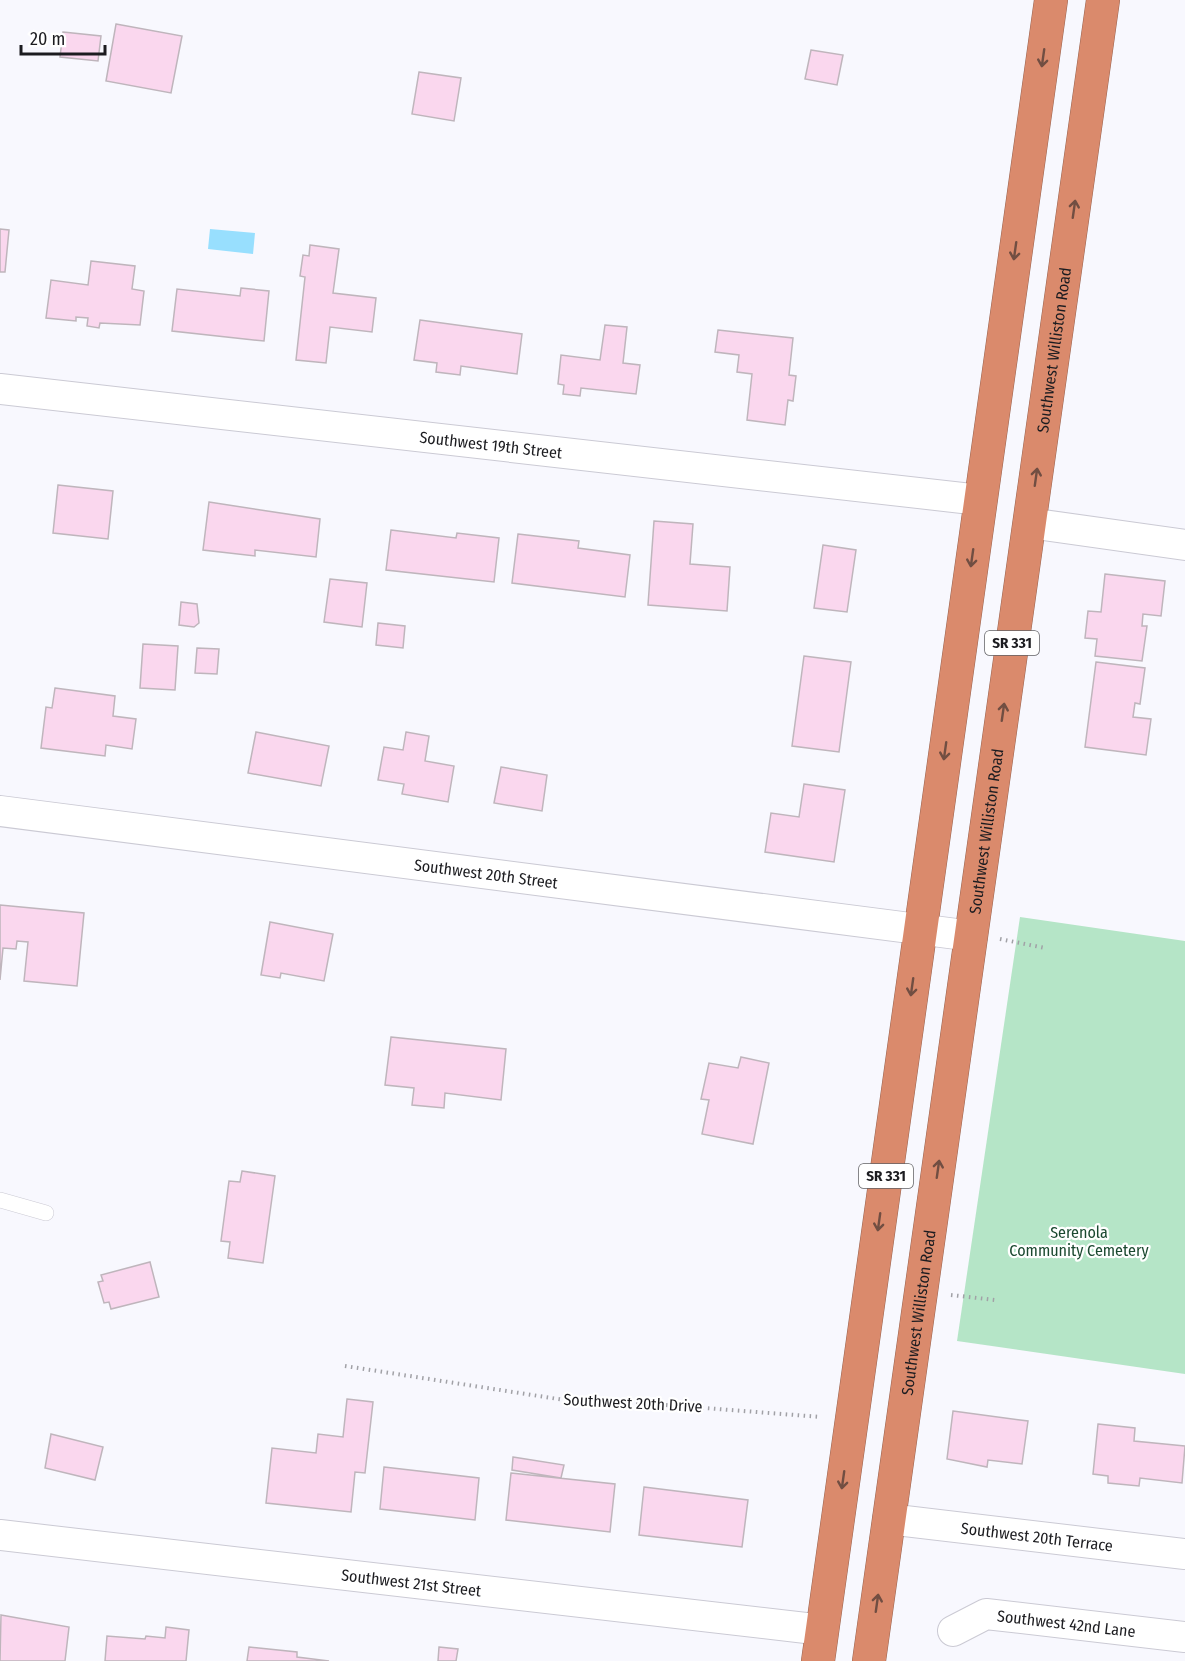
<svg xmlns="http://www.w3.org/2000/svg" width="1185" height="1661" font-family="'Fira Sans Condensed',sans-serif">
	<rect width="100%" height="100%" fill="#f8f8fe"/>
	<path fill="#b5e5c7" d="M1020 917 1185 941V1374L957 1341Z"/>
	<path fill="#98dffe" d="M210 229 255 233 253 254 208 249Z"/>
	<path fill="#fad7ee" stroke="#bfb5bc" stroke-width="1.5" d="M116 24 182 36 171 93 106 81Z
		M63 32 101 36 98 61 60 57Z
		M811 50 843 55 837 85 805 79Z
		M419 72 461 78 454 121 412 114Z
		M0 229 9 230 5 272H0Z
		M310 245 339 249 333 293 376 298 372 332 330 327 326 363 296 360 305 277 300 276 303 255 309 256Z
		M91 261 135 266 132 289 144 291 140 325 100 323 99 328 87 326 88 318 76 317V321L46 318 51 280 88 285Z
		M241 288 269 291 264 341 172 331 177 289 240 296Z
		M420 320 522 334 517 374 461 366 460 375 436 372 437 363 414 360Z
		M605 325 627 327 623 363 640 365 636 394 581 388 580 396 563 394 564 385 558 384 561 355 600 360Z
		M718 330 793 338 789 375 796 376 793 401 788 400 785 425 747 420 752 374 737 372 739 355 715 352Z
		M58 485 113 491 108 539 53 533Z
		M209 502 320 519 316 557 255 550V556L203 550Z
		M654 521 693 524 690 564 730 567 727 611 648 605Z
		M391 530 456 538 457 533 499 538 494 582 386 570Z
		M518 534 579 541 578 548 630 555 625 597 512 583Z
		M823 545 856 550 847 612 814 608Z
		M1105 574 1165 581 1161 616 1143 614 1142 626H1147L1142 661 1095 656 1097 639 1085 638 1088 611 1101 612Z
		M330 579 367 583 362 627 324 622Z
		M181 602 197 604 199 623 194 627 179 625Z
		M378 623 405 626 403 648 376 645Z
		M143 644 178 646 175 690 140 688Z
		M197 648 219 649 217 674 195 673Z
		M804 656 851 662 839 752 792 746Z
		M1096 662 1145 668 1140 704 1135 703 1133 717 1151 719 1146 755 1085 747Z
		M55 688 115 696 113 716 136 719 132 749 106 745 105 756 41 748 46 707 52 708Z
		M256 732 329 746 321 786 248 773Z
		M406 732 429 736 425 761 454 766 448 802 402 794 404 784 378 780 384 747 403 750Z
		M501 767 547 775 542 811 494 803Z
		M804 784 845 790 834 862 765 852 771 813 799 817Z
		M0 905 84 913 77 986 24 981 28 942 17 941 16 949 3 948 0 980Z
		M270 922 333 934 324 981 281 973 280 978 261 975Z
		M391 1037 506 1049 501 1100 445 1093 444 1108 412 1105 414 1088 385 1085Z
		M741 1057 769 1063 753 1144 702 1134 709 1100 701 1099 709 1063 738 1068Z
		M242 1171 275 1176 263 1263 228 1258 230 1242 221 1241 229 1181 240 1182Z
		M150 1262 159 1297 111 1309 109 1302 104 1303 98 1282 103 1281 101 1275Z
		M347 1399 373 1402 365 1473 355 1472 351 1512 266 1503 272 1448 316 1453 318 1434 343 1437Z
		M953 1411 1028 1421 1022 1464 988 1460 987 1467 947 1459Z
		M1098 1424 1135 1428 1134 1441 1185 1446 1182 1483 1140 1478 1139 1486 1108 1483V1476L1093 1474Z
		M51 1434 103 1447 95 1480 45 1468Z
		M513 1457 564 1465 561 1478 512 1470Z
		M384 1467 479 1478 475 1520 380 1509Z
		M511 1473 615 1484 610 1532 506 1520Z
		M644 1487 748 1500 742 1547 639 1535Z
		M1 1615 69 1627 65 1661H0Z
		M166 1627 189 1630 186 1661H105L107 1636 145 1639 146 1636 165 1638Z
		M249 1647 297 1652V1657L329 1661H247Z
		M439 1647 458 1649 456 1661H438Z"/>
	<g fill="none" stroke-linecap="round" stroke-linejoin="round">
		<defs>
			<path id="lane" d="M0 1200 46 1213"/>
			<g id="street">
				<path id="s1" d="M0 389 980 500"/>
				<path d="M1029 523 1185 545"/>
				<path id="s2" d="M0 811 972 936"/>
				<path id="s3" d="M888 1519 1185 1554"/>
				<path id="s4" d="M0 1535 823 1630"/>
				<path id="s5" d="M953 1631 986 1614 1185 1637"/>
			</g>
			<g id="highway">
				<path d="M818 1661 1051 0"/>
				<path id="s6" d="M869 1661 1103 0"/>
			</g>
		</defs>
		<use href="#lane" stroke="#cbcad4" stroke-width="16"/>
		<use href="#street" stroke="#cbcad4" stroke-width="32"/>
		<use href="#highway" stroke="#986451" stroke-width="34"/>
		<path stroke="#a1a1a6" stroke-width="4" stroke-dasharray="1.5 4.5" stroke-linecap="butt" d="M1000 939 1045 948
			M951 1295 995 1300
			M345 1366 584 1403 627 1402 821 1417"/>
		<use href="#lane" stroke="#fff" stroke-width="15"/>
		<use href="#street" stroke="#fff" stroke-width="30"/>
		<use href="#highway" stroke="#da8a6c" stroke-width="33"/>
	</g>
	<defs><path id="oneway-shaft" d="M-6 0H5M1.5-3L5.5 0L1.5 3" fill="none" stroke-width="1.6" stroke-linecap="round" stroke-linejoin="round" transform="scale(1.5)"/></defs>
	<g stroke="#714e42">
		<use href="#oneway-shaft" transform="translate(1043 58) rotate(98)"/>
		<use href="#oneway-shaft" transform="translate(1074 209) rotate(-82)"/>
		<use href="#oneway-shaft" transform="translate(1015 251) rotate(98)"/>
		<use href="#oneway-shaft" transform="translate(1036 477) rotate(-82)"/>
		<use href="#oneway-shaft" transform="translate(972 558) rotate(98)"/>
		<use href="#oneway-shaft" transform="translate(1003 712) rotate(-82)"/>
		<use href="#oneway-shaft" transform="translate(945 751) rotate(98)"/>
		<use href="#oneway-shaft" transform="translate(912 987) rotate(98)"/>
		<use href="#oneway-shaft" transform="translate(938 1169) rotate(-82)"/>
		<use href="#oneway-shaft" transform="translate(879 1222) rotate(98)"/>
		<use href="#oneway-shaft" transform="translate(843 1480) rotate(98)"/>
		<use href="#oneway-shaft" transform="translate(877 1603) rotate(-82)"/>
	</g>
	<g text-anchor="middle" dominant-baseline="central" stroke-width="4.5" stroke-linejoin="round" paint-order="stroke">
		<g fill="#fff" stroke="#606063" stroke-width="1.5">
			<rect x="985" y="631" width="54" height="24" rx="4.5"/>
			<rect x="859" y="1164" width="54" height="24" rx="4.5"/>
		</g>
		<g font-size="15" font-weight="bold" fill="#1c1c20">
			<text x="1012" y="643">SR 331</text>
			<text x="886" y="1176">SR 331</text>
		</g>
		<g font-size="16" fill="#1c1c20" stroke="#fff">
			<text stroke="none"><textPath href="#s6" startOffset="1324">Southwest Williston Road</textPath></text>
			<text stroke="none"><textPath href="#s1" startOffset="494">Southwest 19th Street</textPath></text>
			<text stroke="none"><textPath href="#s6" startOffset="838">Southwest Williston Road</textPath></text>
			<text stroke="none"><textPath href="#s2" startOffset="490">Southwest 20th Street</textPath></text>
			<text stroke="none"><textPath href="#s6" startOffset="352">Southwest Williston Road</textPath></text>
			<text transform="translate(633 1403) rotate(3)">Southwest 20th Drive</text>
			<text stroke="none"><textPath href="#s3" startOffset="150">Southwest 20th Terrace</textPath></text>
			<text stroke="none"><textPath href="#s4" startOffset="414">Southwest 21st Street</textPath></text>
			<text stroke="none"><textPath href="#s5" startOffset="118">Southwest 42nd Lane</textPath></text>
		</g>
		<g font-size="16" fill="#1b4930" stroke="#fff">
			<text x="1079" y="1232">Serenola<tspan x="1079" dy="18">Community Cemetery</tspan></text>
		</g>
	</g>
	<path d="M21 45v9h84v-9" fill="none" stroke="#1c1c20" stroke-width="3"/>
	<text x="30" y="45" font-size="18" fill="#1c1c20" stroke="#ffffff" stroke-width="4.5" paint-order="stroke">20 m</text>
</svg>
